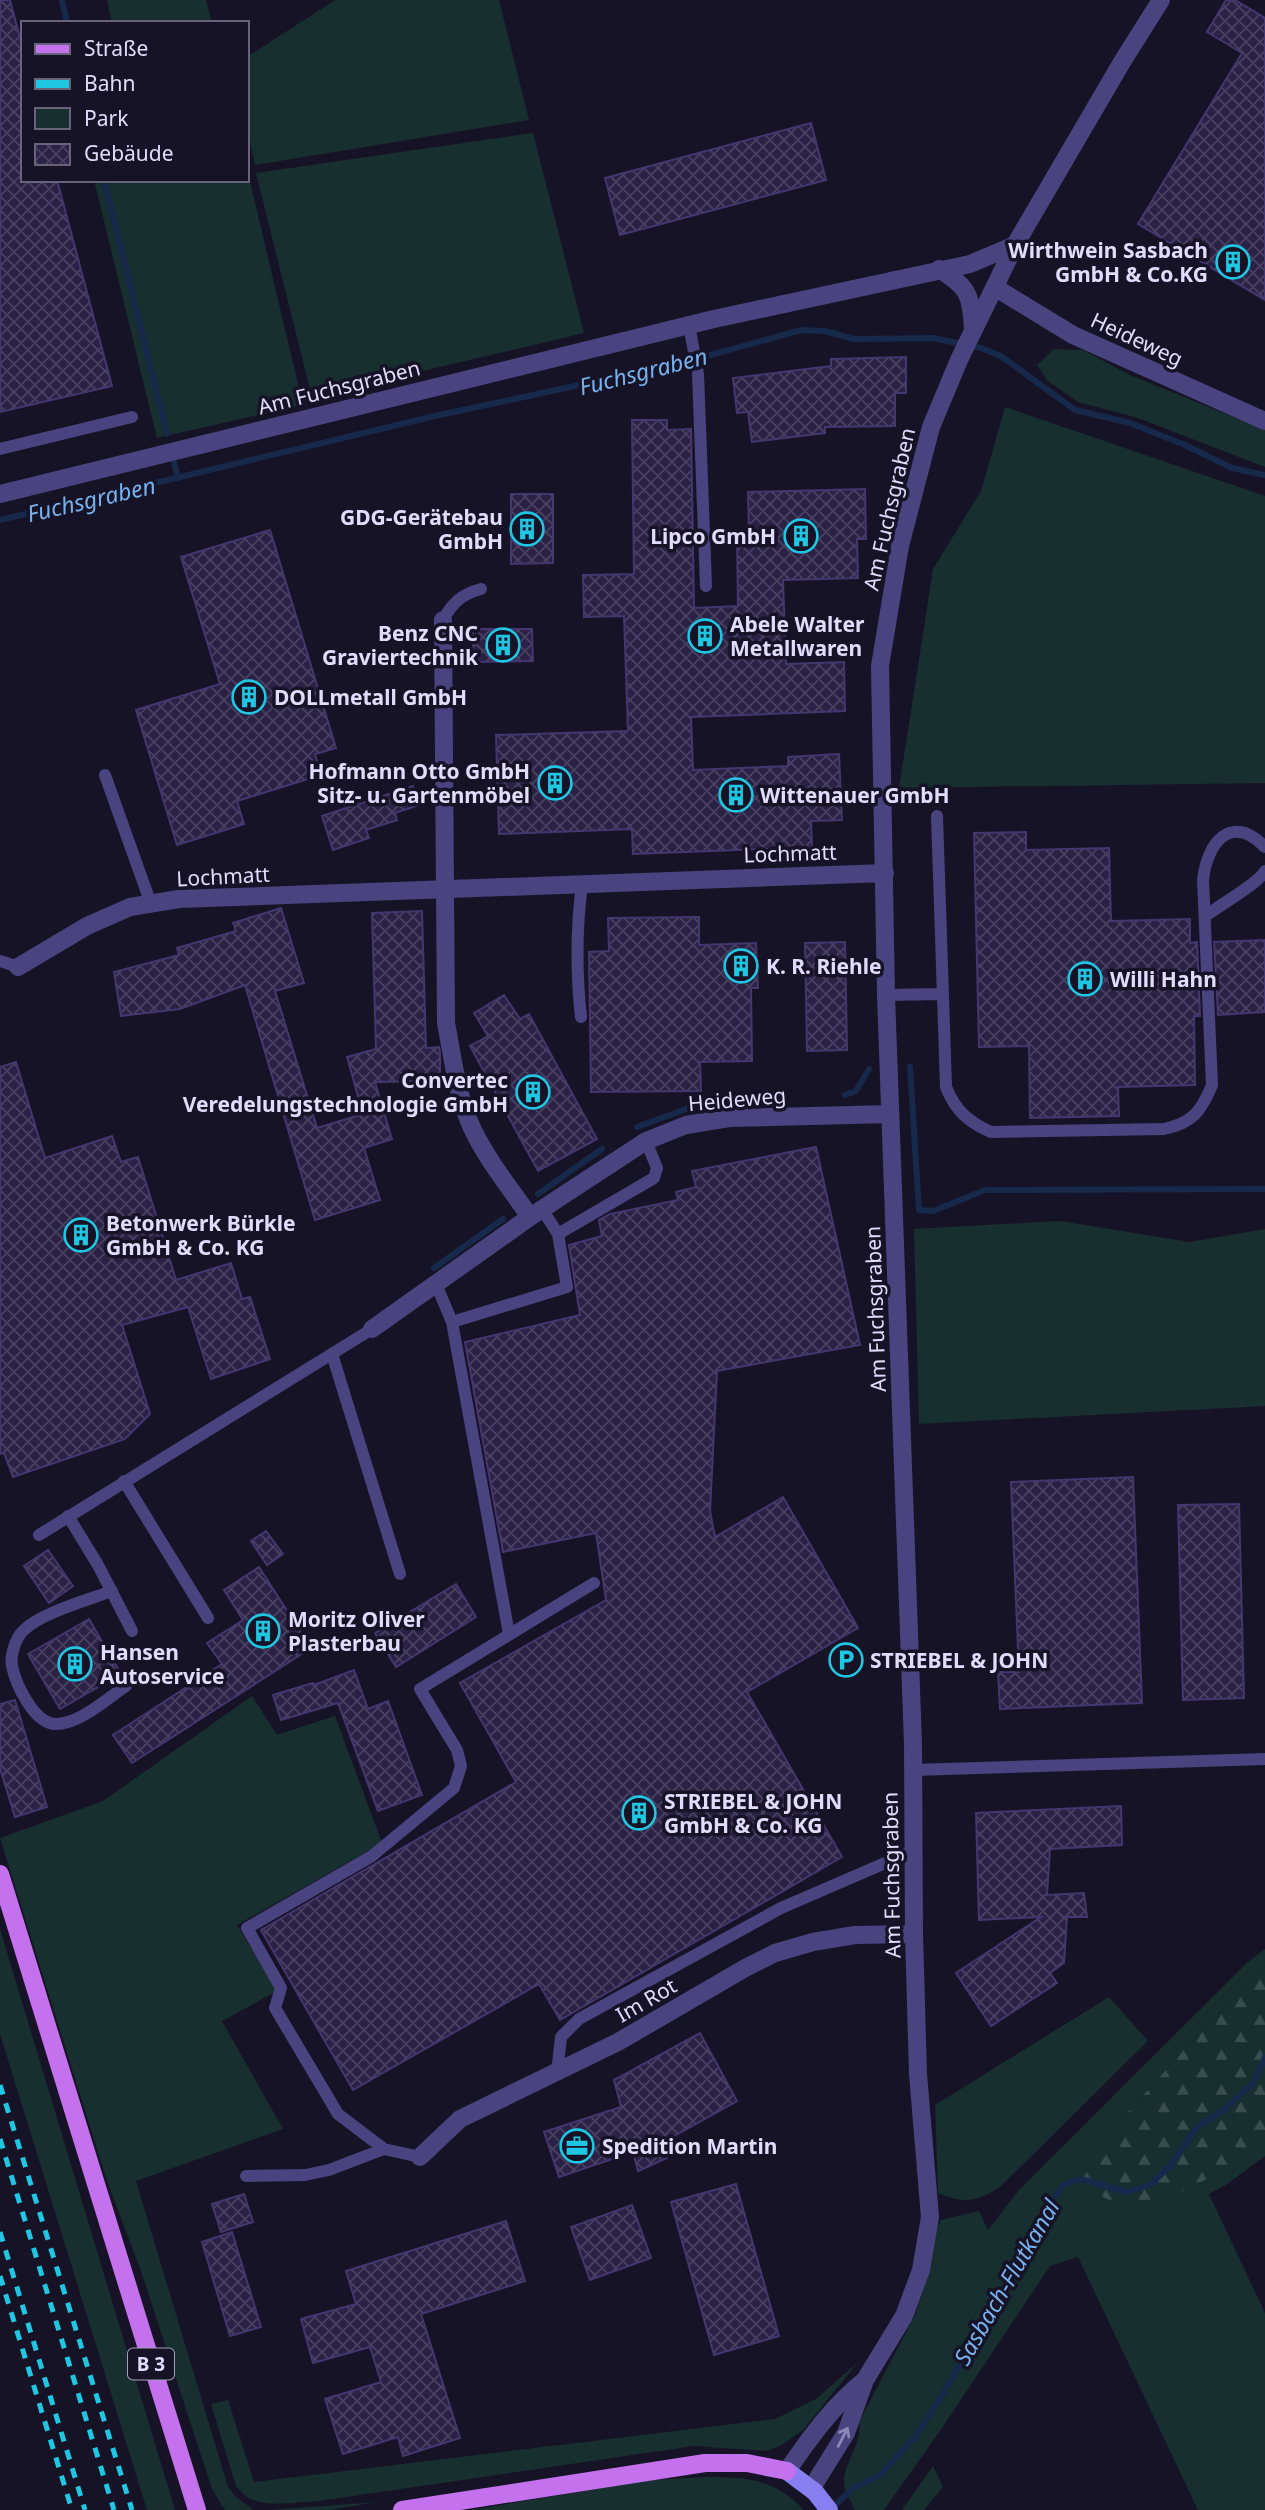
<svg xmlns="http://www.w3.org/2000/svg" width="1265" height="2510" font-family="'Noto Sans',sans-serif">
	<defs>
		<pattern id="forest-firs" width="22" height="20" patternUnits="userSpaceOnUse" patternTransform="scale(1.75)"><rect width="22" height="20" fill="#172f2f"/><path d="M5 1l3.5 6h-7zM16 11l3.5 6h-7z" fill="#384d4e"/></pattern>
		<pattern id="building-cross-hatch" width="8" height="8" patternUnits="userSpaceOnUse" patternTransform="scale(1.75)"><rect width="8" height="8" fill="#2a2145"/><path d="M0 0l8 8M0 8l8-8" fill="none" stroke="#494161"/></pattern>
	</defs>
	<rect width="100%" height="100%" fill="#171326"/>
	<path fill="#172f2f" d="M107 0H206L212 23H112Z
		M335 0H499L529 120 255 165 247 128V57Z
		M533 133 584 333 312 397 256 173Z
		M247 169 303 405 157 438 94 180H247Z
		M1054 349 1083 350 1130 375 1265 430V467L1138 418 1078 402 1047 380 1037 365Z
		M1005 407 1265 496V783L899 788 933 569 981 491Z
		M1060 1221 1190 1242 1265 1229V1406L919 1424 914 1229Z
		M252 1696 277 1735 335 1716 382 1843 237 1925 277 1991 222 2021 283 2129 136 2181 228 2487 236 2497 254 2510H225L212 2489 141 2271 106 2178 0 1838 103 1801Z
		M0 1929 175 2510H147L0 2034Z
		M1265 1949V1966L1191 2042 1119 2122 1111 2139 1078 2161 1243 2155 1265 2131V2156L1227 2184 1209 2194 1265 2313V2510H1198L1078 2257 1050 2266 942 2428 884 2510H855C852 2503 847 2496 845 2489 839 2467 864 2444 859 2422L915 2315 931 2266 936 2231 941 2220 979 2211 988 2230 1020 2189 1248 1962Z
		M1109 1997 1148 2041 1000 2187C975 2202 965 2204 938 2193L935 2105Z
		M858 2362 803 2430 782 2445 767 2451 694 2446 319 2501C299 2502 272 2507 253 2500 246 2498 241 2491 236 2486L211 2404 228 2400 254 2482 775 2419 816 2399Z
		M933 2466 943 2487 924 2510H902Z
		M706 2477C748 2477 774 2479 804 2510H471L650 2480Z
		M377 2502 329 2510H268Z"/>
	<path fill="url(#forest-firs)" d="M1265 1966V2131C1258 2139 1251 2148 1243 2155 1221 2174 1158 2208 1130 2206 1109 2204 1083 2186 1069 2172L1078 2161 1110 2139 1119 2122 1191 2042Z"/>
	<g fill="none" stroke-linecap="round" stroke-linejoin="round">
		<path stroke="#17294b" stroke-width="6" d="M62 0 67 23
			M104 180 167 434
			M174 462 178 478
			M0 520 435 416 682 363 801 330 825 331 854 339 933 338 981 348 1001 356 1075 410 1130 423 1185 445 1232 468 1265 475
			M910 1067 919 1210 933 1211 985 1190 1265 1189
			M845 1095 856 1091 869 1069
			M637 1127 697 1105 759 1095
			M538 1194 602 1149
			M434 1268 503 1219
			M831 2509 852 2489 880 2475 915 2437 944 2392 1062 2185 1080 2179 1128 2192 1151 2184 1169 2167 1197 2127 1225 2109 1254 2082 1265 2057"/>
	</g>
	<path fill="url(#building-cross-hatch)" stroke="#44366e" stroke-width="2" d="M0 0H10L23 50V180H57L112 386 0 412Z
		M1226 0H1235L1265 18V300L1138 224 1242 53 1207 32Z
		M811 123 826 180 620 235 605 178Z
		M906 357V393H895V426L825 427V433L752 442 748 412 737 413 733 378 831 366V359Z
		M632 420H667V430L691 429 694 608 738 606 737 534 749 533 748 492 865 489 866 539H857L858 578 783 580 786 664 844 662 845 711 691 717 693 770 788 766V757L839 754 842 820 811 821 812 847 633 854 632 829 499 834 496 735 628 731 624 616 584 617 583 575 634 574Z
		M511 494H553V563L511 564Z
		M270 530 336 748 315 754 321 775 237 801 244 824 177 845 136 710 220 684 181 557Z
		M473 629H532L533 661 473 662Z
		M413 786 419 805 395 813 397 820 366 830 369 838 333 850 322 816Z
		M1026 832V850L1109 848 1111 921 1190 919V943L1197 942 1200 1016H1194L1195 1085 1118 1087 1119 1116 1030 1118 1029 1046 979 1047 974 833Z
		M281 908 304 983 275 991 317 1128 363 1114 347 1057 376 1049 372 913 422 911 426 1048 439 1047 440 1052V1081L375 1082 392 1139 364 1148 380 1200 315 1220 245 985 180 1009 121 1016 114 972 179 955 177 948 236 931 233 923Z
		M699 917V945L756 943 758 988H751L752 1061 700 1062 701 1091 591 1092 589 952 609 951 608 918Z
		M1265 940V1012L1218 1015 1214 942Z
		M845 942 847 1050 807 1051 805 943Z
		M504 995 520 1019 529 1014 597 1139 538 1171 470 1046 488 1036 474 1013Z
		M16 1062 45 1158 112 1136 121 1162 138 1157 176 1280 231 1263 242 1299 250 1297 270 1359 211 1379 188 1307 122 1325 150 1414 125 1439 13 1477 4 1453 0 1454V1067Z
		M816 1147 860 1345 717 1371 710 1511 715 1537 783 1497 858 1628 747 1692 842 1857 560 2020 539 1984 353 2090 261 1930 516 1782 460 1683 606 1600 596 1533 503 1552 465 1342 580 1315 569 1245 602 1236 599 1220 610 1214 678 1200 676 1192 696 1187 692 1171Z
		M1133 1477 1142 1703 1000 1709 998 1672H1019L1011 1482Z
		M1239 1504 1244 1698 1183 1700 1178 1505Z
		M266 1531 283 1554 267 1565 251 1541Z
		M48 1550 73 1586 49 1603 24 1566Z
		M259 1567 311 1648 132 1763 113 1735 222 1664 207 1643 243 1620 224 1590Z
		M456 1584 476 1617 396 1667 375 1633Z
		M89 1619 121 1674 60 1709 28 1654Z
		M354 1670 368 1709 388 1701 422 1795 378 1811 338 1703 281 1720 273 1695 313 1683 314 1685Z
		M15 1700 47 1807 15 1817 0 1768V1704Z
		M1121 1806 1122 1845 1050 1849 1047 1895 1084 1893 1087 1917H1067L1064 1963 1050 1973 1057 1983 991 2026 956 1973 1041 1917 979 1920 976 1813Z
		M700 2033 737 2101 660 2144 667 2158 638 2171 633 2152 559 2177 544 2132 621 2107 614 2080Z
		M736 2184 779 2336 714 2355 671 2202Z
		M244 2194 253 2222 221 2232 212 2204Z
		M632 2205 651 2258 590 2280 571 2227Z
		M506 2221 525 2281 421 2314 460 2438 403 2456 398 2437 343 2454 325 2399 381 2382 370 2347 313 2363 301 2319 356 2304 346 2271Z
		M232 2232 261 2327 230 2336 202 2242Z"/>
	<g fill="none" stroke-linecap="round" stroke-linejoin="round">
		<path stroke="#49447f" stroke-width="12" d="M689 325 698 374 706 586
			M0 449 132 417
			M443 620C452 603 462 594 481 589
			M105 775 151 904
			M937 816 946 1087C955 1110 968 1122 991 1132L1164 1129C1192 1123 1201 1112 1212 1085L1203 880C1207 843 1231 812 1265 847
			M1205 916C1219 906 1260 882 1265 871
			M0 961 18 967
			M886 995 941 994
			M581 1017C576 972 576 930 582 884
			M542 1209 558 1234
			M436 1284 452 1322 509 1634
			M452 1322 567 1287 558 1234 654 1178 657 1168 646 1141
			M332 1354 400 1574
			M124 1481 208 1618
			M68 1516 98 1565 132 1631
			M39 1535 372 1329
			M112 1591C88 1600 40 1613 23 1631 15 1639 10 1656 12 1666 16 1685 34 1723 55 1724 80 1724 106 1699 126 1686
			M913 1770 1265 1759
			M557 2073 561 2037 579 2019 781 1908 913 1851
			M384 2149 338 2114 275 2008 281 1988 247 1928 372 1856 454 1788 461 1766 457 1750 420 1689 594 1583
			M246 2176 305 2175 329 2170 384 2149 420 2157"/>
		<path stroke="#49447f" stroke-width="18" d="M939 269C970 288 971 296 973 331
			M996 288 1073 335 1265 421
			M0 494 714 319 970 264 1015 245
			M443 620 446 1023C453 1059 457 1097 473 1130 488 1161 510 1188 530 1217
			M18 967 87 926 130 907 179 899 885 873
			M372 1329 530 1217 646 1141 686 1125 729 1118 890 1114
			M420 2157 460 2119 618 2042 747 1967 775 1953 813 1942 855 1935 914 1934
			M787 2471C809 2439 833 2405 865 2380
			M811 2489 846 2433 865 2380 904 2316 921 2270 930 2217 918 2074 914 1934 913 1744 886 995 880 666 900 546 931 427 959 360 1015 245 1122 62 1161 0"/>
		<path stroke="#877fef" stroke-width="18" d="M787 2471 815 2492 829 2510"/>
		<path stroke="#c471ed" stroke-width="18" d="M0 1874 197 2510
			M402 2510 705 2463H747L787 2471"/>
		<path stroke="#20c7e3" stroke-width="5" stroke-dasharray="10 9" stroke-linecap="butt" d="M0 2085 132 2510
			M0 2139 114 2510
			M0 2232 85 2510
			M0 2276 72 2510"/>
	</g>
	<defs><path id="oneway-shaft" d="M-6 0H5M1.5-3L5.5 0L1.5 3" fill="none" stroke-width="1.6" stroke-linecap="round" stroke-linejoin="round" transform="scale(1.75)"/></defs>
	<use stroke="#8d88b7" href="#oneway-shaft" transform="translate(843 2437) rotate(-63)"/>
	<defs>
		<symbol id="building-ring" viewBox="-11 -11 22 22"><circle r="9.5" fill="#171326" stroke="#20c7e3" stroke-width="1.5"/><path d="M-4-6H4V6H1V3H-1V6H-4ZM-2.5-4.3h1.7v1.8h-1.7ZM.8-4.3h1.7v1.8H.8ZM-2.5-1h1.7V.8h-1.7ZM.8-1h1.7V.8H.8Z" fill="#20c7e3"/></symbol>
		<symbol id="parking-ring" viewBox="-11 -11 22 22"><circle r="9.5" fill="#171326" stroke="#20c7e3" stroke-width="1.5"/><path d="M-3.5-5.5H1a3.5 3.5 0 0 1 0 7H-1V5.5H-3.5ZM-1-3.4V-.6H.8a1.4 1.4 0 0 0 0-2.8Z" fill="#20c7e3"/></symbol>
		<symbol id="office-ring" viewBox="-11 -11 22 22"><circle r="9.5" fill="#171326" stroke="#20c7e3" stroke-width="1.5"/><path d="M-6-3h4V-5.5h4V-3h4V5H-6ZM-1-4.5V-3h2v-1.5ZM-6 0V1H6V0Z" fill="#20c7e3"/></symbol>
	</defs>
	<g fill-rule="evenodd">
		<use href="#building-ring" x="1214" y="243" width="38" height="38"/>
		<use href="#building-ring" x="508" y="510" width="38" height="38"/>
		<use href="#building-ring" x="782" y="517" width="38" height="38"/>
		<use href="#building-ring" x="686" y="617" width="38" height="38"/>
		<use href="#building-ring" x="484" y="626" width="38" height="38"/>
		<use href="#building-ring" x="230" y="678" width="38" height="38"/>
		<use href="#building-ring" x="536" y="764" width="38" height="38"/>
		<use href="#building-ring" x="717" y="776" width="38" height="38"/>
		<use href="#building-ring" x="722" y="947" width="38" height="38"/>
		<use href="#building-ring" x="1066" y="960" width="38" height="38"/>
		<use href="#building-ring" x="514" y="1073" width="38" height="38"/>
		<use href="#building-ring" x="62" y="1216" width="38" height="38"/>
		<use href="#building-ring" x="244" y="1612" width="38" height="38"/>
		<use href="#parking-ring" x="827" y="1641" width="38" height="38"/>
		<use href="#building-ring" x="56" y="1645" width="38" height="38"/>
		<use href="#building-ring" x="620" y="1794" width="38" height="38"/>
		<use href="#office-ring" x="558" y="2127" width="38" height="38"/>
	</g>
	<g text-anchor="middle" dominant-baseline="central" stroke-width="7" stroke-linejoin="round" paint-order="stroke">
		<rect fill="#171326" stroke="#a4a0bb" stroke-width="2" x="128" y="2348.5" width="46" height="31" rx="5"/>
		<g font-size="19" font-weight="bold" fill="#e1dcfb">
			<text x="151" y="2364">B 3</text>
		</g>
		<g font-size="21" font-weight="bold" fill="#e1dcfb" stroke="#171326" text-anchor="start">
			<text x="1208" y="250" text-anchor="end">Wirthwein Sasbach<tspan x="1208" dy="24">GmbH &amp; Co.KG</tspan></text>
			<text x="503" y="517" text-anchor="end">GDG-Gerätebau<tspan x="503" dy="24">GmbH</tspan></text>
			<text x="776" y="536" text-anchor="end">Lipco GmbH</text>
			<text x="730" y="624">Abele Walter<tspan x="730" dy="24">Metallwaren</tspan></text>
			<text x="478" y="633" text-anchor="end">Benz CNC<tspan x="478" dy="24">Graviertechnik</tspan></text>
			<text x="274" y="697">DOLLmetall GmbH</text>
			<text x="530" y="771" text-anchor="end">Hofmann Otto GmbH<tspan x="530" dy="24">Sitz- u. Gartenmöbel</tspan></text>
			<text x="760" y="795">Wittenauer GmbH</text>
			<text x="766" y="966">K. R. Riehle</text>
			<text x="1110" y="979">Willi Hahn</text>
			<text x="508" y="1080" text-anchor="end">Convertec<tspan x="508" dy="24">Veredelungstechnologie GmbH</tspan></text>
			<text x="106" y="1223">Betonwerk Bürkle<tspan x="106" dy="24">GmbH &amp; Co. KG</tspan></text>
			<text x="288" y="1619">Moritz Oliver<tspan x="288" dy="24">Plasterbau</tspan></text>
			<text x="100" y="1652">Hansen<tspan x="100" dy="24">Autoservice</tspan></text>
			<text x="870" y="1660">STRIEBEL &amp; JOHN</text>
			<text x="664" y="1801">STRIEBEL &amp; JOHN<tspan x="664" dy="24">GmbH &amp; Co. KG</tspan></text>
			<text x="602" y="2146">Spedition Martin</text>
		</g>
		<g font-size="21" fill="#e1dcfb" stroke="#171326">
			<text transform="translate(1137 339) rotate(25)">Heideweg</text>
			<text transform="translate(339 387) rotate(-14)">Am Fuchsgraben</text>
			<text transform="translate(889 509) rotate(-77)">Am Fuchsgraben</text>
			<text transform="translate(790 853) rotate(-2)">Lochmatt</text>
			<text transform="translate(223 876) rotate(-3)">Lochmatt</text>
			<text transform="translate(737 1099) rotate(-5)">Heideweg</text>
			<text transform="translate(875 1309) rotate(-92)">Am Fuchsgraben</text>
			<text transform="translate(891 1875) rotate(-91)">Am Fuchsgraben</text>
			<text transform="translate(646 2000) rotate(-30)">Im Rot</text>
		</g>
		<g font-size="23" font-style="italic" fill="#77b1ee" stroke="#171326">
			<text transform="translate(643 371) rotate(-14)">Fuchsgraben</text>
			<text transform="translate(91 499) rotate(-13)">Fuchsgraben</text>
			<text transform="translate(1006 2282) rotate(-60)">Sasbach-Flutkanal</text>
		</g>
	</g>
	<rect x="21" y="21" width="228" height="161" fill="#171326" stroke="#68637b" stroke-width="2"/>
	<rect x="35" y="44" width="35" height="10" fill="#c471ed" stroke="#68637b" stroke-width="2"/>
	<text x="84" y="56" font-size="21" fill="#e1dcfb">Straße</text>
	<rect x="35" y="79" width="35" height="10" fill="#20c7e3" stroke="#68637b" stroke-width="2"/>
	<text x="84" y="91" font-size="21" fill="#e1dcfb">Bahn</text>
	<rect x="35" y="108" width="35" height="21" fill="#172f2f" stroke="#68637b" stroke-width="2"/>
	<text x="84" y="126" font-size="21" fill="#e1dcfb">Park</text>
	<rect x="35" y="144" width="35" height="21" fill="url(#building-cross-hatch)" stroke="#68637b" stroke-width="2"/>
	<text x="84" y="161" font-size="21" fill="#e1dcfb">Gebäude</text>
</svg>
